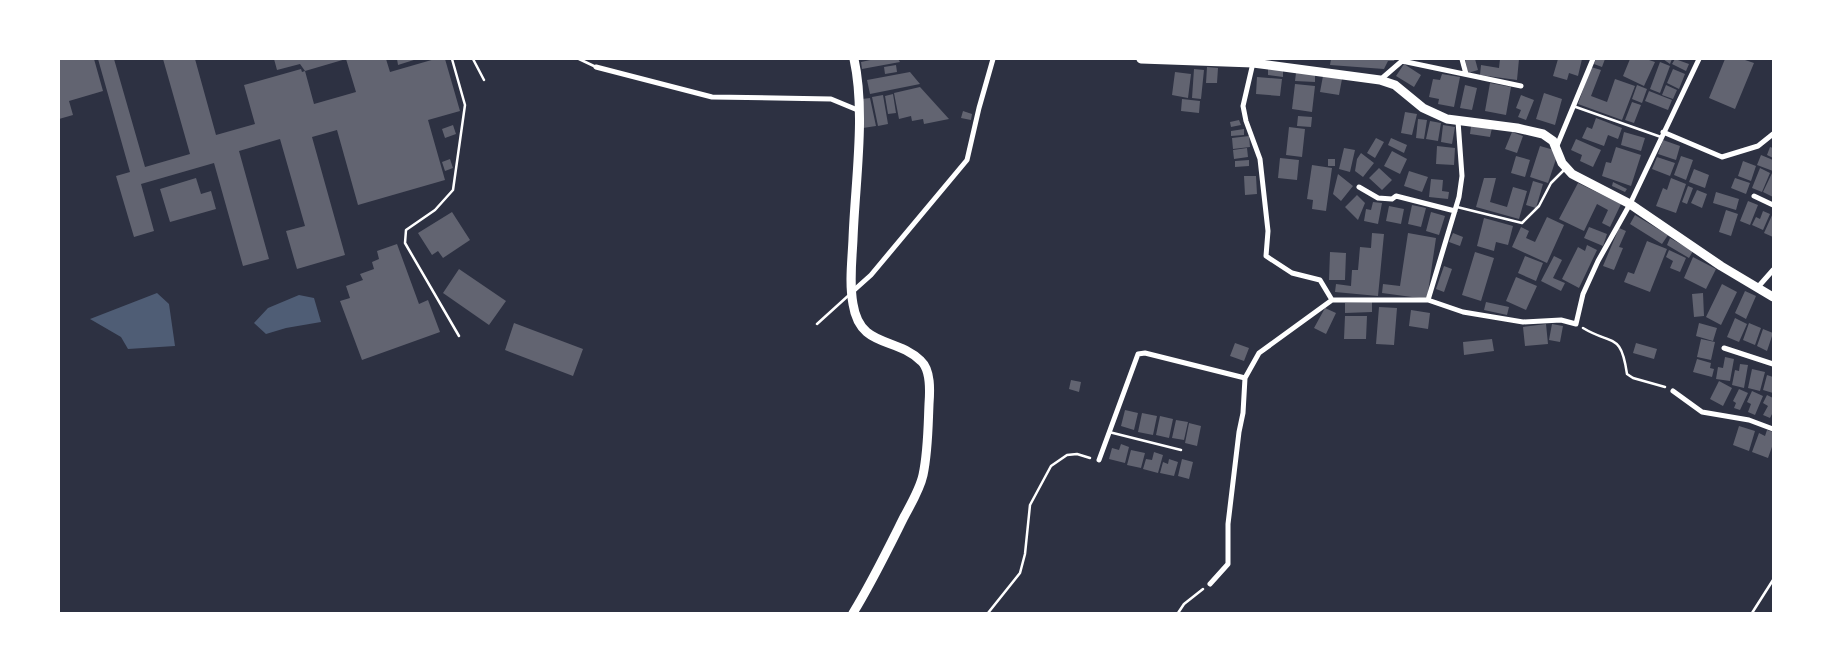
<svg xmlns="http://www.w3.org/2000/svg" width="1832" height="672" font-family="Jost,sans-serif">
	<rect width="100%" height="100%" fill="#2d3142"/>
	<path fill="#4f5d75" d="M157 293 169 304 175 346 128 349 121 337 90 319Z
		M299 295 314 298 321 322 286 328 266 334 254 323 268 308Z"/>
	<path fill="#626471" d="M59 59H94L103 91 69 101 73 115 59 119Z
		M98 59H114L145 167 190 154 163 59H195L216 135 255 124 244 85 301 69 302 72 305 71 314 104 356 92 346 59H386L390 72 435 59H445L460 111 428 120 445 180 358 205 337 130 312 137 345 255 297 269 286 231 305 226 280 139 239 151 269 259 243 266 214 163 141 184 154 231 134 237 116 176 130 172Z
		M274 59H346L305 71 300 64 277 70Z
		M397 59H417L398 65Z
		M875 59H898L900 62 862 69 861 62Z
		M1331 59H1395L1394 61H1388L1384 69 1330 65Z
		M1465 59H1475L1478 70 1468 73Z
		M1500 59H1519L1517 80 1480 75 1481 65 1499 68Z
		M1558 59H1582L1578 76 1569 73 1567 80 1553 76Z
		M1596 59H1605L1602 67 1594 64Z
		M1630 59H1646L1655 62 1644 86 1623 76Z
		M1663 59H1672L1670 64Z
		M1675 59 1689 64 1686 71 1672 64Z
		M1725 59H1742L1754 63 1735 109 1709 98Z
		M1660 62 1670 66 1660 93 1650 89Z
		M1404 64 1421 75 1414 87 1396 76Z
		M896 65 897 72 885 74 884 67Z
		M1207 67 1218 68 1217 83H1206Z
		M1591 67 1601 70 1591 96 1607 102 1615 79 1635 86 1622 120 1578 104Z
		M1194 69 1204 70 1201 99 1192 98Z
		M1268 69 1283 70V77L1268 75Z
		M1673 69 1685 74 1679 89 1667 83Z
		M910 72 920 84 870 94 867 80Z
		M1175 72 1191 74 1188 98 1172 95Z
		M1296 73 1315 74V82L1295 81Z
		M1442 74 1460 77 1454 107 1438 104 1439 99 1429 97 1433 79 1440 80Z
		M1323 76 1342 79 1339 95 1320 92Z
		M1257 77 1282 79 1280 96 1256 94Z
		M1490 83 1511 87 1506 115 1485 111Z
		M1295 84 1315 86 1312 112 1292 109Z
		M1465 85 1477 88 1472 110 1460 108Z
		M1637 85 1647 89 1642 103 1632 99Z
		M1666 85 1677 90 1673 99 1662 95Z
		M920 87 949 119 924 124 923 119 912 121 911 116 899 119 894 93Z
		M1649 91 1672 100 1668 110 1645 101Z
		M1544 93 1562 99 1555 125 1536 119Z
		M893 94 896 113 888 114 885 96Z
		M883 95 888 124 878 126 872 97Z
		M1521 95 1534 100 1526 120 1518 117 1521 110 1516 108Z
		M870 98 876 126 863 128 862 99Z
		M1182 99 1200 101 1199 113 1181 111Z
		M1632 102 1641 105 1634 123 1625 120Z
		M963 111 972 114 971 120 961 118Z
		M1405 112 1417 114 1412 135 1401 133Z
		M1298 116 1312 117 1311 127 1297 126Z
		M1596 118 1622 128 1618 139 1608 135 1604 146 1582 138 1587 127 1592 129Z
		M1418 119 1427 120 1424 139 1416 138Z
		M1239 120 1241 125 1231 127 1230 122Z
		M1430 121 1441 123 1438 141 1426 139Z
		M453 125 456 134 445 138 442 129Z
		M1443 125 1455 127 1452 144 1441 142Z
		M1471 126 1492 128 1490 137 1470 134Z
		M1289 127 1305 129 1302 157 1286 155Z
		M1244 129V135L1231 136V131Z
		M1512 132 1523 136 1517 153 1505 149Z
		M1624 132 1645 138 1641 151 1621 145Z
		M1249 136 1250 147 1233 149 1232 138Z
		M1376 138 1384 142 1375 158 1367 153Z
		M1391 138 1407 145 1404 153 1388 145Z
		M1576 139 1601 150 1593 167 1580 161 1582 155 1571 150Z
		M1663 140 1680 146 1676 160 1658 154Z
		M1437 146 1455 148 1454 165 1436 164Z
		M1540 146 1554 150 1556 159 1548 183 1530 177Z
		M1616 147 1641 155 1631 186 1602 176 1606 162 1611 163Z
		M1770 147 1773 148V158L1767 155Z
		M1247 148 1248 157 1234 159 1233 150Z
		M1344 148 1355 150 1350 172 1339 169Z
		M1392 151 1407 159 1400 174 1384 166Z
		M1361 153 1374 163 1363 177 1355 171 1357 159Z
		M1761 155 1773 160V171L1757 165Z
		M1516 156 1530 160 1525 177 1511 173Z
		M1681 156 1693 160 1686 180 1674 175Z
		M1657 157 1675 163 1670 176 1652 169Z
		M1280 158 1299 160 1297 180 1278 178Z
		M450 159 453 168 445 171 442 162Z
		M1328 159H1335V166H1328Z
		M1249 160V166L1235 167V161Z
		M1743 161 1756 166 1751 181 1738 176Z
		M1312 165 1332 168 1326 211 1312 209 1313 200 1307 199Z
		M1379 168 1392 180 1382 190 1369 178Z
		M1760 168 1770 173 1762 192 1752 188Z
		M1694 169 1709 175 1705 188 1689 182Z
		M1409 171 1428 177 1422 192 1404 186Z
		M1773 171V197L1763 192Z
		M1338 174 1353 186 1341 201 1333 194Z
		M1244 176H1256L1257 194 1245 195Z
		M196 178 201 194 211 191 216 209 170 222 160 189Z
		M1484 178H1496L1490 202 1507 207 1513 187 1527 191 1519 219 1476 207Z
		M1671 178 1686 184 1676 213 1656 206 1663 188 1667 190Z
		M1735 178 1750 183 1746 194 1731 188Z
		M1431 179 1443 180 1442 191 1449 192 1448 199 1429 197Z
		M1533 181 1543 184 1536 208 1526 205Z
		M1613 182 1627 189 1625 192 1612 186Z
		M1578 183 1621 204 1610 227 1602 223 1608 210 1597 204 1584 231 1559 219Z
		M1688 186 1693 188 1687 204 1682 202Z
		M1697 190 1707 194 1702 208 1691 203Z
		M1716 192 1739 199 1736 210 1713 203Z
		M1357 195 1365 203 1358 220 1345 207Z
		M1748 201 1758 205 1750 225 1740 221Z
		M1373 202 1382 203 1378 224 1364 221 1366 209 1371 210Z
		M1412 205 1426 208 1421 227 1408 224Z
		M1389 206 1404 209 1401 224 1386 221Z
		M1726 210 1738 214 1731 236 1719 232Z
		M1763 211 1770 214 1763 230 1752 225 1756 217 1760 219Z
		M452 212 470 240 443 258 438 251 432 255 418 233Z
		M1431 212 1445 216 1439 235 1426 231Z
		M1773 213V237L1764 233Z
		M1635 215 1668 235 1662 244 1630 224Z
		M1547 217 1564 225 1547 263 1512 247 1521 227 1529 231 1526 238 1535 242Z
		M1484 218 1513 226 1508 245 1496 242 1494 251 1477 246Z
		M1589 227 1607 234 1603 246 1584 238Z
		M1619 228 1626 231 1619 247 1623 248 1614 270 1603 266Z
		M1372 233 1384 234 1378 296 1335 292 1336 284 1351 286 1352 270H1358L1360 247 1371 248Z
		M1408 233 1436 238 1427 299 1382 293 1383 284 1400 286Z
		M1453 233 1463 237 1460 246 1449 242Z
		M1670 238 1693 251 1689 258 1667 245Z
		M1647 241 1667 249 1650 292 1624 282 1628 272 1634 274Z
		M397 244 419 304 428 300 440 332 362 360 340 301 350 298 346 286 363 280 360 274 374 269 372 262 379 259 377 251Z
		M1587 245 1597 250 1579 288 1562 279 1578 247 1585 251Z
		M1669 250 1686 258 1680 272 1670 268 1673 261 1666 257Z
		M1330 252 1346 253 1345 280H1329Z
		M1475 252 1494 258 1481 301 1462 295Z
		M1525 256 1543 263 1536 281 1518 273Z
		M1554 256 1562 260 1553 278 1565 283 1561 291 1541 281Z
		M1693 257 1716 269 1706 289 1684 278Z
		M1444 266 1452 269 1444 292 1436 289Z
		M459 269 506 301 489 325 443 293Z
		M1516 277 1537 286 1526 310 1506 301Z
		M1722 284 1737 292 1721 325 1706 317Z
		M1745 291 1756 296 1746 319 1735 313Z
		M1703 293 1704 316 1694 317 1692 294Z
		M1372 302V312L1345 313V303Z
		M1486 302 1509 307 1507 315 1484 310Z
		M1379 307 1397 308 1394 345 1376 344Z
		M1325 308 1336 313 1326 334 1314 328Z
		M1411 310 1430 313 1428 329 1409 326Z
		M1345 316H1367L1366 339H1344Z
		M1735 318 1747 324 1739 342 1727 337Z
		M514 323 583 349 573 376 505 350Z
		M1699 323 1717 328 1713 341 1696 336Z
		M1749 323 1761 328 1755 345 1743 340Z
		M1546 324 1548 344 1525 346 1523 327Z
		M1552 324 1563 326 1560 342 1549 340Z
		M1763 329 1773 333 1767 351 1757 346Z
		M1492 339 1494 351 1464 355 1463 342Z
		M1701 339 1715 342 1711 360 1697 357Z
		M1235 343 1249 348 1244 361 1230 356Z
		M1636 343 1657 349 1654 359 1633 353Z
		M1725 357 1734 359 1730 381 1716 379 1718 367 1723 368Z
		M1697 359 1711 363 1710 368 1714 369 1712 377 1693 372Z
		M1740 364 1748 365 1744 388 1732 385 1735 370 1739 371Z
		M1752 369 1765 372 1760 391 1748 388Z
		M1767 375 1773 377V393L1763 390Z
		M1071 380 1081 382 1079 392 1069 389Z
		M1719 381 1732 388 1723 406 1710 399Z
		M1739 389 1748 393 1740 410 1734 408 1736 403 1733 401Z
		M1752 391 1763 396 1755 415 1748 412 1751 404 1747 402Z
		M1767 395 1773 398V412L1770 418 1763 415 1768 406 1763 403Z
		M1125 410 1138 413 1134 430 1121 426Z
		M1142 413 1157 416 1153 435 1138 432Z
		M1160 416 1173 419 1169 438 1156 435Z
		M1176 420 1188 422 1184 440 1172 438Z
		M1189 423 1201 426 1197 446 1185 443Z
		M1739 426 1755 431 1749 451 1733 445Z
		M1767 430 1773 432V444L1768 458 1752 452 1759 433 1765 436Z
		M1121 444 1129 447 1125 463 1109 459 1112 448 1119 450Z
		M1131 450 1145 453 1141 468 1127 465Z
		M1154 452 1163 455 1158 473 1143 469 1146 459 1152 460Z
		M1169 459 1178 462 1174 476 1160 473 1163 462 1168 464Z
		M1182 459 1193 462 1189 479 1178 476Z"/>
	<g fill="none" stroke-linecap="round" stroke-linejoin="round">
		<path stroke="#fff" stroke-width="2.5" d="M1583 328C1613 346 1621 332 1627 374L1633 378 1665 387
			M988 613 1020 573 1025 554 1030 505 1051 466 1067 455 1077 454 1090 458
			M1178 613 1184 604 1203 589
			M1752 613 1773 580"/>
		<path stroke="#fff" stroke-width="2.5" d="M452 59 465 105 453 190 435 210 406 230 405 243 459 336
			M473 59 484 80
			M579 59 596 67
			M1573 106 1661 137
			M1457 207 1522 223 1539 206 1551 183 1565 169
			M817 324 849 295
			M1109 432 1181 450"/>
		<path stroke="#fff" stroke-width="5" d="M1462 59 1466 74
			M1253 63 1243 106 1246 121 1260 159 1268 231 1266 256 1292 273 1320 280 1332 300
			M596 67 712 97 831 99 860 111
			M1380 80 1402 61 1521 86
			M1663 132 1722 157 1758 146 1773 134
			M1556 148 1593 59
			M1359 187 1378 198 1392 199 1396 196 1455 211
			M1754 196 1773 205
			M1758 287 1773 270
			M852 292 871 275 967 160 979 108 993 59
			M1428 300 1459 197 1462 176 1458 121
			M1724 348 1773 364
			M1673 391 1702 412 1749 420 1773 429
			M1099 460 1138 354 1145 353 1245 378
			M1210 584 1228 564V524L1239 432 1243 413 1245 378 1259 353 1332 300H1428L1463 312 1523 322 1561 320 1576 324 1583 294 1598 261 1630 204 1699 59"/>
		<path stroke="#fff" stroke-width="9" d="M1141 59 1253 63 1380 80 1395 85 1423 108 1447 119 1517 128 1543 134 1553 141 1562 163 1572 174 1630 204 1721 266 1773 297
			M853 613C872 582 888 549 904 517 911 504 920 489 923 475 928 452 928 428 929 404 930 391 931 370 921 361 896 336 860 349 853 304 849 283 852 261 853 239 855 183 866 113 854 59"/>
	</g>
	<rect width="1832" height="672" fill="none" stroke="#ffffff" stroke-width="120"/>
</svg>
